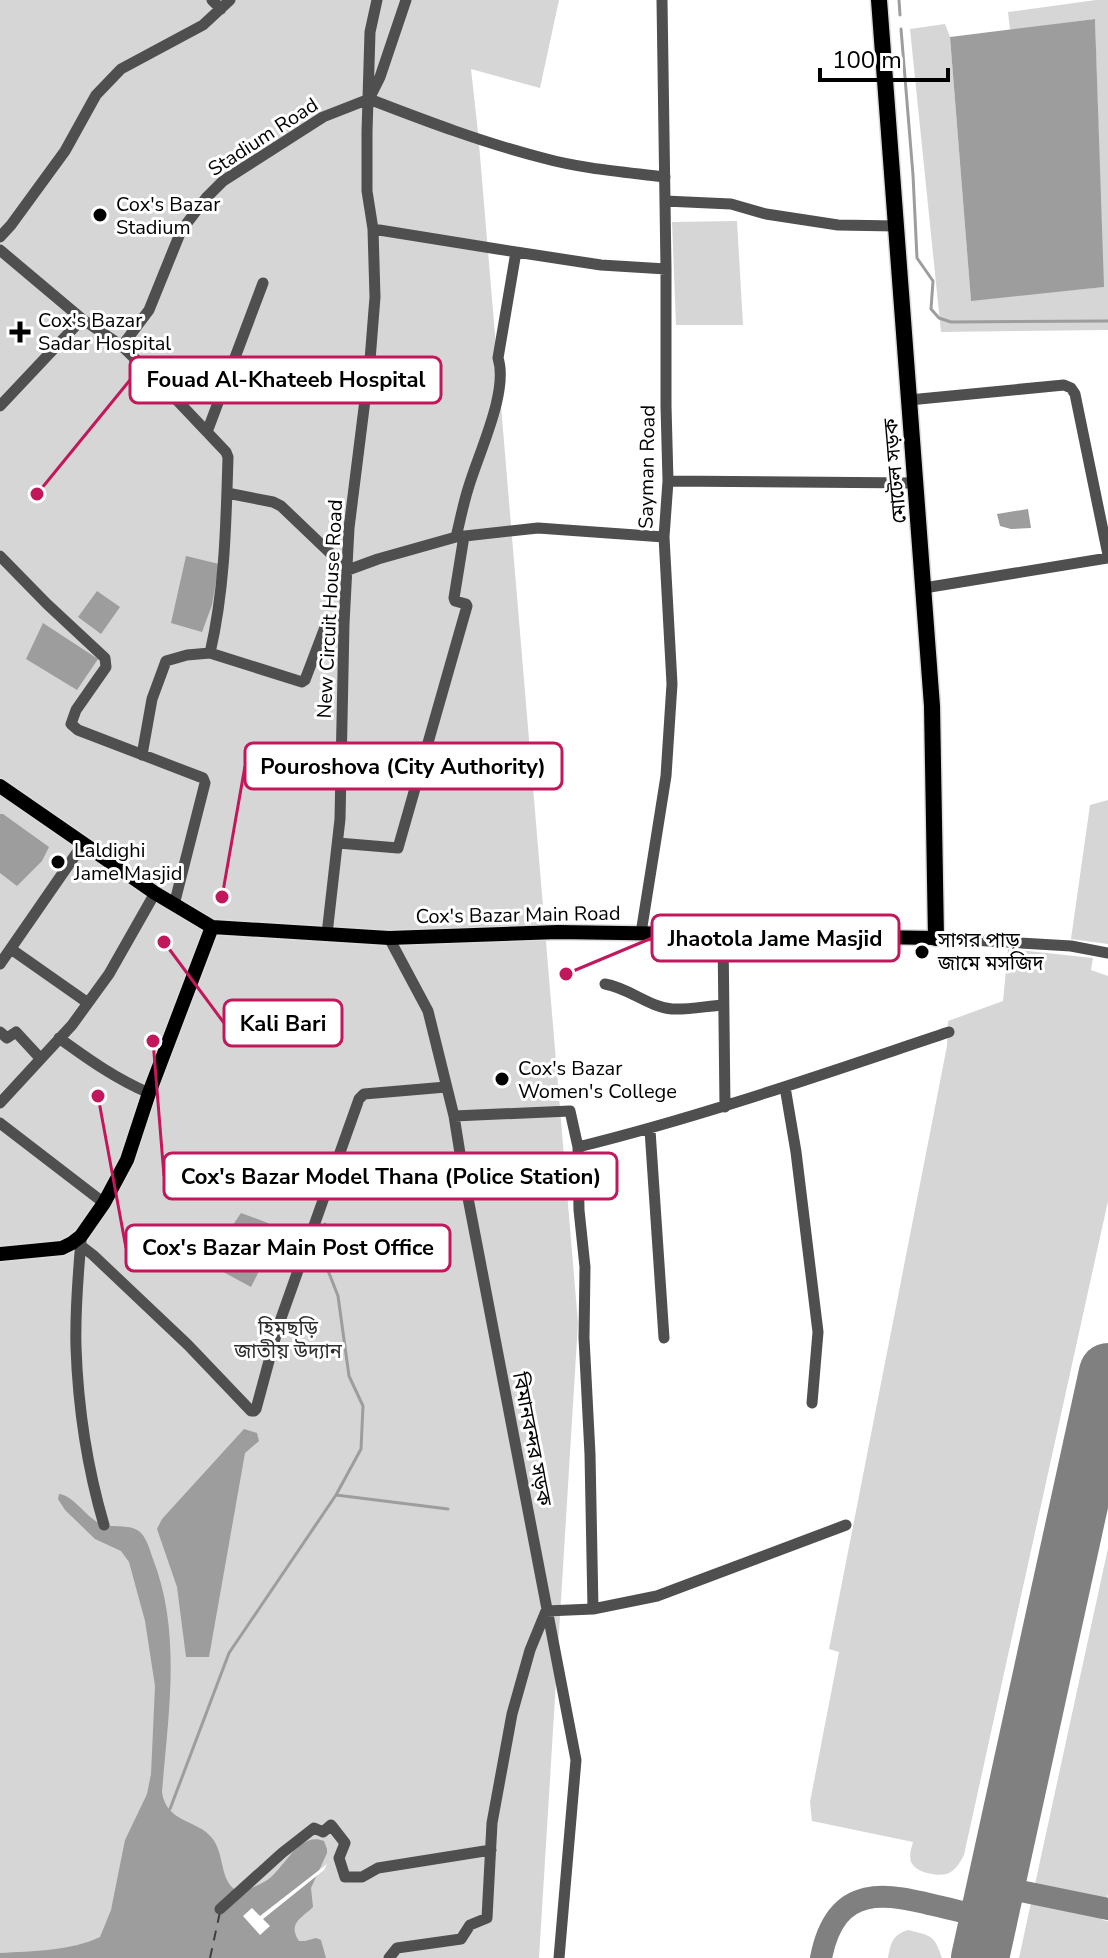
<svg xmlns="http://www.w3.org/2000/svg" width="1108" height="1958" font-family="'Nunito Sans','Noto Sans Bengali',sans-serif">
	<rect width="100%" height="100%" fill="#fff"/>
	<path fill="#d6d6d6" d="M0 0H559L540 88 471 69 478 132 578 1323 539 1958H0Z
		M1096 0H1108V330L941 332 910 29 945 24 950 37 971 300 1103 287 1095 19 1010 30 1008 12Z
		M737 221 743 325H676L672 222Z
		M1108 800V944L1071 939 1090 805Z
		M1008 949 1093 958 1091 970 1108 976V1201L964 1855C955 1873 947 1878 927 1873 920 1871 914 1868 911 1862 909 1855 911 1849 913 1842L812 1821 810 1802 839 1652 829 1649 947 1046 948 1021 1003 1001Z
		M1108 1548V1894L1102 1920 1108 1921V1958H1019Z
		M908 1930C931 1936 934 1934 942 1958H888C891 1943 892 1935 908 1930Z"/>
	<path fill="#9d9d9d" d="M1095 19 1104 287 971 301 950 37Z
		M1028 509 1031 528 1011 529 1000 526 997 514Z
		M186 556 219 564 212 605 202 632 171 623Z
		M97 591 120 607 101 634 78 617Z
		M43 623 98 659 77 690 26 659Z
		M0 814H3L49 847 42 861 17 886 0 873Z
		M241 1213 268 1223 276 1237 251 1287 216 1268 215 1252Z
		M244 1429 257 1433 259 1441 245 1453 209 1657H186L177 1587 157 1529 162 1519Z
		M59 1494C73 1495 85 1516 99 1523 112 1529 130 1523 140 1532 147 1538 150 1551 153 1559 182 1633 168 1716 162 1792 166 1823 197 1819 212 1838 226 1855 218 1884 241 1893 250 1888 261 1885 270 1878 285 1866 300 1831 324 1841L327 1849V1853L311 1888 313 1907C302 1918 287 1923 299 1941H305L316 1938 321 1940 326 1958H0V1953C33 1951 70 1951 100 1937L111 1910 125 1840 147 1794 151 1774 155 1686 145 1621 129 1562 121 1551 95 1539 65 1510 58 1499Z"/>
	<path fill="#fff" d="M327 1864 324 1870 263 1919 270 1926 260 1935 243 1916 252 1908 260 1916Z"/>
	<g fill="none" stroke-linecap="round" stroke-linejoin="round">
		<path stroke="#9d9d9d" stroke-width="3" d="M899 0 900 15
			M901 29 913 175 917 258 933 281 931 309 939 318 951 322 1108 321
			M336 1495 448 1509
			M170 1809 229 1653 336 1495 361 1449 363 1406 349 1376 338 1296 320 1250 325 1224"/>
		<path stroke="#3e3e3e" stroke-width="2" stroke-dasharray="10 8" stroke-linecap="butt" d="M210 1958 220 1912"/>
		<path stroke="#808080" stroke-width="22" d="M1091 1452 1098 1434 1108 1421
			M996 1886 1108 1909
			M984 1940C983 1926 976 1918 963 1912 980 1914 988 1907 994 1892
			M821 1958C838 1871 900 1898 963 1912"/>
		<path stroke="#808080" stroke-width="58" d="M980 1958 1108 1372"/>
		<defs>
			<path id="major" d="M0 786 155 893 212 927 389 938 558 932 936 938
				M0 1254 62 1248 72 1243 81 1236 104 1203 127 1160 149 1093 212 927"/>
			<path id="highway" d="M879 0 932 706 936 938"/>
		</defs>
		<use href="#major" stroke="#dbdbdb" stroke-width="17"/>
		<use href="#highway" stroke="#dbdbdb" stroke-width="19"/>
		<path stroke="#4f4f4f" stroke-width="11" d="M212 0 221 9
			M370 97 380 77 406 0
			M369 99C426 121 484 143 543 158 583 169 625 172 665 177
			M665 201 731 204 766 214 838 225 896 226
			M373 229 516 252 498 358C509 392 478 454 468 489 463 505 460 521 456 537
			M0 237 11 225 65 151 96 95 121 69 203 25 230 0
			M0 250 82 319 122 346 172 395 226 452 228 457C226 524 225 588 210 653
			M516 252 601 265 666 269
			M122 346 149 310 181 231 206 198 223 181 323 117 369 99
			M909 400 1064 385 1071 388 1075 394 1108 555
			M0 406 82 319
			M207 432 263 283
			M668 481 916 483
			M227 493 273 502 281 506 348 570 378 559 456 537 538 528 664 537
			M0 556 47 604 105 658 106 667 76 710 71 724 78 730 203 778 205 783 174 905
			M924 588 1108 558
			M142 755 152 699 166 661 187 655 210 653 302 682 305 680 327 622 344 624
			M338 843 398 848 467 606 466 604 455 601 454 598 464 536
			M641 933 666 776 672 684 664 537 668 481 666 406V269L662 0
			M327 934 340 819 344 624 349 528 370 360 375 297 373 229 367 191V132L370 32 377 0
			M723 934 725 1107
			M389 938 428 1011 454 1116 463 1172 576 1760 559 1958
			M936 938 1071 946 1108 953
			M11 949 88 1003
			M0 964 83 844
			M605 984C629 988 649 1007 672 1009 688 1010 707 1006 723 1005
			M0 1032 7 1038 16 1032 40 1058
			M59 1038C88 1059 116 1079 149 1093
			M785 1087 796 1152 818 1332 812 1403
			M0 1103 72 1025 109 974 155 893
			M0 1123 104 1203
			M650 1130 664 1338
			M578 1147C704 1116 826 1073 949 1032
			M81 1241C78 1275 75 1312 76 1347 78 1407 87 1467 104 1525
			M80 1245 93 1255 188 1345 251 1411H254L256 1409 279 1324 359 1099 364 1094 446 1087
			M593 1609 657 1596 846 1525
			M220 1909 282 1853 314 1828 323 1832 331 1825 345 1843 339 1858 345 1877H362L378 1868 491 1850
			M389 1958 397 1948 461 1939 470 1925 487 1918 492 1823 512 1714 530 1650 546 1611 593 1609 590 1454 584 1338 585 1267 579 1210 578 1147 570 1111 454 1116"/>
		<use href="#major" stroke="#000" stroke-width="14"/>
		<use href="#highway" stroke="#000" stroke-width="16"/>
	</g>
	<g fill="#000" stroke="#fff" stroke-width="3">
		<circle cx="100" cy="215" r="8"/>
		<path d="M16 320h8v8h8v8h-8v8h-8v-8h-8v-8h8z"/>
		<circle cx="58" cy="862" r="8"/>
		<circle cx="922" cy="952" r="8"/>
		<circle cx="502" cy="1079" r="8"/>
	</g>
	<g text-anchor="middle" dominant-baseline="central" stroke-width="6" stroke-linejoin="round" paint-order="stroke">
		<g font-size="20" fill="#000" stroke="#fff">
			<text transform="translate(263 137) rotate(-33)">Stadium Road</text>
			<text transform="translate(647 467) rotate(-89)">Sayman Road</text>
			<text transform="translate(895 471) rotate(-95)">মোটেল সড়ক</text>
			<text transform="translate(330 609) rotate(-87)">New Circuit House Road</text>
			<text transform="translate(518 915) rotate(-1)">Cox's Bazar Main Road</text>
			<text transform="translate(532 1439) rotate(79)">বিমানবন্দর সড়ক</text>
		</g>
		<g font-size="20" fill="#000" stroke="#fff" text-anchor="start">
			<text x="116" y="204">Cox's Bazar<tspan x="116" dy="23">Stadium</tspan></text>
			<text x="38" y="320">Cox's Bazar<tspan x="38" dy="23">Sadar Hospital</tspan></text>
			<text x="74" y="850">Laldighi<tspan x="74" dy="23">Jame Masjid</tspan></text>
			<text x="938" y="940">সাগর পাড়<tspan x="938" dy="23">জামে মসজিদ</tspan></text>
			<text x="518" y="1068">Cox's Bazar<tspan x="518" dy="23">Women's College</tspan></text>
		</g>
		<g font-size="20" fill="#2d2d2d" stroke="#fff">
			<text x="288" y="1328">হিমছড়ি<tspan x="288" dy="23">জাতীয় উদ্যান</tspan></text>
		</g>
	</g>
	<path fill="none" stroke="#c2185b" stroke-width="3" d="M37 494L130 380M222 897L245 766M566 974L652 938M164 942L224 1023M153 1041L164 1176M98 1096L126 1248"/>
	<g fill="#c2185b" stroke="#fff" stroke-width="3">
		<circle cx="37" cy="494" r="8"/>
		<circle cx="222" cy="897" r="8"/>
		<circle cx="566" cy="974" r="8"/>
		<circle cx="164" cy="942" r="8"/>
		<circle cx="153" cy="1041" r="8"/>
		<circle cx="98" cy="1096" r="8"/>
	</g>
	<g fill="#fff" stroke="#c2185b" stroke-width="3">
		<rect x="130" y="357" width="311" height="46" rx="8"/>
		<rect x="245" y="743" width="317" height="46" rx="8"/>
		<rect x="652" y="915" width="247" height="46" rx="8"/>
		<rect x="224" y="1000" width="118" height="46" rx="8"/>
		<rect x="164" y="1153" width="453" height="46" rx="8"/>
		<rect x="126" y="1225" width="324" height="46" rx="8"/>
	</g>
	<g font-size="22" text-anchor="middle" font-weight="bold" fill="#000">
		<text x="286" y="387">Fouad Al-Khateeb Hospital</text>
		<text x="403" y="774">Pouroshova (City Authority)</text>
		<text x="775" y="946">Jhaotola Jame Masjid</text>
		<text x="283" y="1031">Kali Bari</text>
		<text x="391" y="1184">Cox's Bazar Model Thana (Police Station)</text>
		<text x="288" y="1255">Cox's Bazar Main Post Office</text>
	</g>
	<path d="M820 68v12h128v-12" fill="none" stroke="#000000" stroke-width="4"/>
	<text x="832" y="68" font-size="24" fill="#000000" stroke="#ffffff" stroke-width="6" paint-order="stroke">100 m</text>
</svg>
